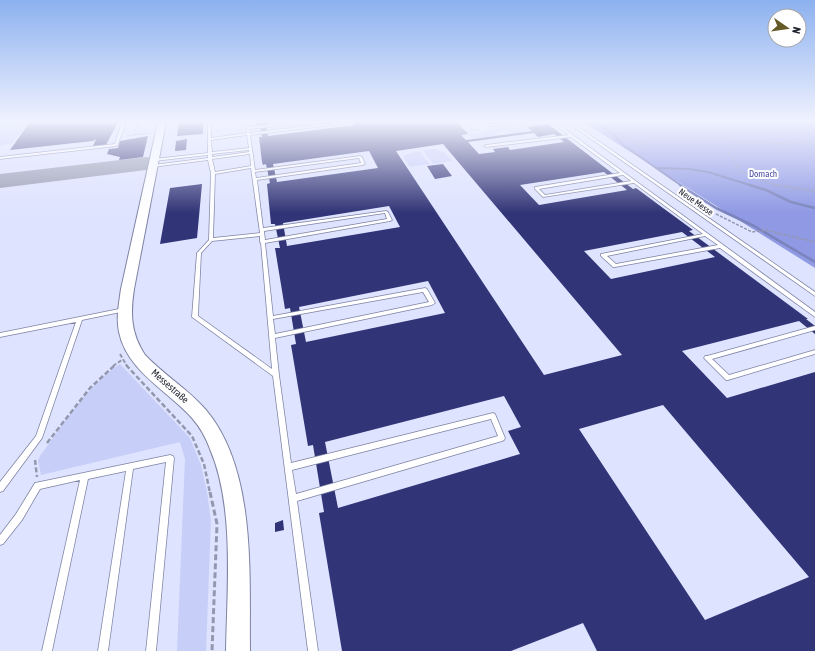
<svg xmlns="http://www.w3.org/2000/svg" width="815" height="651" font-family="'Asap Condensed',sans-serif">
	<rect width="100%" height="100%" fill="#dee3ff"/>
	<path fill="#c7cef8" d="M0 122H21L14 129H18L23 122H29L13 143 0 146Z
		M514 126 516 128 525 127 530 131 512 133 507 130 493 132 497 135 473 139 470 135 487 132 485 130Z
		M435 149 444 152 452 161 433 164 423 150Z
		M419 151 430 164 410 167 403 157 405 155Z
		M120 364 190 438 201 465 207 492 211 521 206 651H177L185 459 180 442 41 475 38 460 40 456C64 424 86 386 120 364Z"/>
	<path fill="#8f99e4" d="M583 122H815V268Z"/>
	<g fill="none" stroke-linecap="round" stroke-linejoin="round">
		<path stroke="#7b83bc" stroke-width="2" d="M593 122 610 131 623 145 682 186
			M658 168 689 169 708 172 753 186"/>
		<path stroke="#7b83bc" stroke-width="2.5" d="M680 185 716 208 754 226 815 262
			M749 185 766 190 791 202 815 208"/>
		<path fill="#989cb2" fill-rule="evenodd" d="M146 157 154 159 157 164 154 169 0 188V174Z"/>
	</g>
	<path fill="#313476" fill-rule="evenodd" d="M30 122H118L106 145 93 146 96 139 93 141 10 150Z
		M179 122H203V134L177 136Z
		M257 122H279L266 124 268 136 355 125 353 122H457L468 134 461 135 466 140 532 131 527 127 548 124 633 189 636 188 663 208 693 230 689 231 808 319H806L815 326V334L799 321 682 351 727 398 815 372V651H597L583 623 511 651H342L319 513 324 512 313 445 308 446 291 345 296 344 290 308 285 309 275 248H280L275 224H271L267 184 270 183 266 164 263 165 262 162 259 137H262L260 125H257ZM534 133 538 137 554 134 564 142 510 150 508 147 493 149 495 152 479 154 468 142ZM443 144 622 355 544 375 396 151ZM369 151 378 168 277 182 273 164ZM604 172 627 190 539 205 520 185ZM389 206 400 227 287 246 283 223ZM682 232 715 257 611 279 584 251ZM428 281 445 313 306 342 299 307ZM504 396 521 427 508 431 520 454 338 508 325 442ZM663 405 809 577 705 620 579 429Z
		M148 136 143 157 119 160 120 157 107 154 109 149 118 148 120 141Z
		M187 139 186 150 175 151 176 141Z
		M443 164 452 176 435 179 427 166Z
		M202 184 197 238 160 244 170 188Z
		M283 520 284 530 275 532V523Z"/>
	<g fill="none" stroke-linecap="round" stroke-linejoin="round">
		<defs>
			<path id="service" d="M122 122H126L117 146 0 159V157L115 144Z
				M208 122H211V138L247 133 246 122H249V127L303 122H312L310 123 249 129 250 133 343 122H350L348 123 250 135 255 170 360 156 362 157 365 164 363 165 257 180 263 228 386 211 388 212 392 220 390 221 265 243 273 316 425 288 427 289 435 303 432 305 275 338 279 375 291 463 493 413 495 414 505 438 504 440 502 441 297 501 318 651H308L273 376 192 317 197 253 209 240 211 173 208 160 153 167 151 166 153 165 208 158V155L154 161 152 160 154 159 208 153ZM247 135 249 148 212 152 211 140ZM249 150V152L212 157V154ZM250 154 251 166 215 172 212 159ZM359 158 361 163 256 178 255 172ZM251 168 260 233 213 238 215 174ZM385 213 387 219 265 240 264 231ZM260 236V242L261 243 272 369 198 316 201 253 212 241ZM423 292 429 302 275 334 273 319ZM491 419 498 436 296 494 292 470Z
				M477 122C483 122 488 124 494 124 502 124 511 121 520 122L493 126Z
				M551 122H555L815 312V317L720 248 615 267H613L601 256V254L703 234 634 183 543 197 535 189V187L620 173 571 137 486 147 484 146 486 145 569 135ZM623 175 631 181 545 195 539 189ZM705 236 718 245 616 264 607 256Z
				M567 122H571L815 292V296Z
				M124 308 127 310 126 311 82 320 42 438 3 491 0 492V482L36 436 76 322 0 337V333Z
				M815 326V330L712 359 729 375 815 350V354L728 380H726L704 358 705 356H707Z
				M170 455 173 456 174 458 156 651H146L166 462 133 469 108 651H98L126 471 88 479 52 651H42L80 480 40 489 22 520 3 544 0 545V535L16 514 35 483Z"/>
			<path id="tertiary" d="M158 122H166L134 289C130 314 131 334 145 355 164 375 188 389 206 410 257 471 249 576 250 651H226C227 590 235 507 210 449 206 438 200 427 192 418 167 390 127 371 119 332 116 318 119 303 121 289Z"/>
		</defs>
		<use href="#service" stroke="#7e83a3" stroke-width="1.5"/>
		<use href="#tertiary" stroke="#7e83a3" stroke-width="2"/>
		<path stroke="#9498ae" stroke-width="1" stroke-dasharray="2.5 1" stroke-linecap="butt" d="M464 122 472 130H479
			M614 122 613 128C620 138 631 137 639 145
			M459 123 461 122
			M525 126 546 123
			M134 135 139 122
			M127 136 150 133
			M635 146 663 137 658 128 648 122
			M777 186 740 171 728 151 735 142 788 144 815 142"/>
		<path stroke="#9498ae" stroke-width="1.5" stroke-dasharray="3 1.5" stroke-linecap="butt" d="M775 185 815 191
			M716 214 752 232 765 230 815 242"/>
		<path stroke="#9498ae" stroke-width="2" stroke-dasharray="4 2" stroke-linecap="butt" d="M120 354 127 366
			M113 366 122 360"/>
		<path stroke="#9498ae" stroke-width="2.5" stroke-dasharray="5 2.5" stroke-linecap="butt" d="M126 365 192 436 204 464 210 493
			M47 443 90 388 115 365
			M35 460 37 477"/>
		<path stroke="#9498ae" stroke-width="3" stroke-dasharray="6 3" stroke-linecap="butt" d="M210 492 217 524 212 651"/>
		<use href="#service" fill="#fff" fill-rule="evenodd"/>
		<use href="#tertiary" fill="#fff" fill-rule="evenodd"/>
	</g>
	<linearGradient id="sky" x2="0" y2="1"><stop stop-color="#8cb1ef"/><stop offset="0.57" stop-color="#f0f2ff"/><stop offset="1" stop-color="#f0f2ff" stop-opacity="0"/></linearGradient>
	<rect width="815" height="213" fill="url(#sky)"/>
	<g text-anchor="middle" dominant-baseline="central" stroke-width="4" stroke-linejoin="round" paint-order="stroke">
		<g font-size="9" fill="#4548a1" stroke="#fff">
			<text x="763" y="174">Dornach</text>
		</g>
		<g font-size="9" fill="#1f212d" stroke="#fff">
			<text transform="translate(696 202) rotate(35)">Neue Messe</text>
		</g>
		<g font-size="10" fill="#1f212d" stroke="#fff">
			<text transform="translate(170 386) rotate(41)">Messestraße</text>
		</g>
	</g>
	<g transform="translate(787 28) rotate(103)"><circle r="19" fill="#ffffff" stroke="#a5a6ab"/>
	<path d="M0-3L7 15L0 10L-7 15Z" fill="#655a27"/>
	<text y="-6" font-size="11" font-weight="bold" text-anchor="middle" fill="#1f212d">N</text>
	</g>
</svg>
